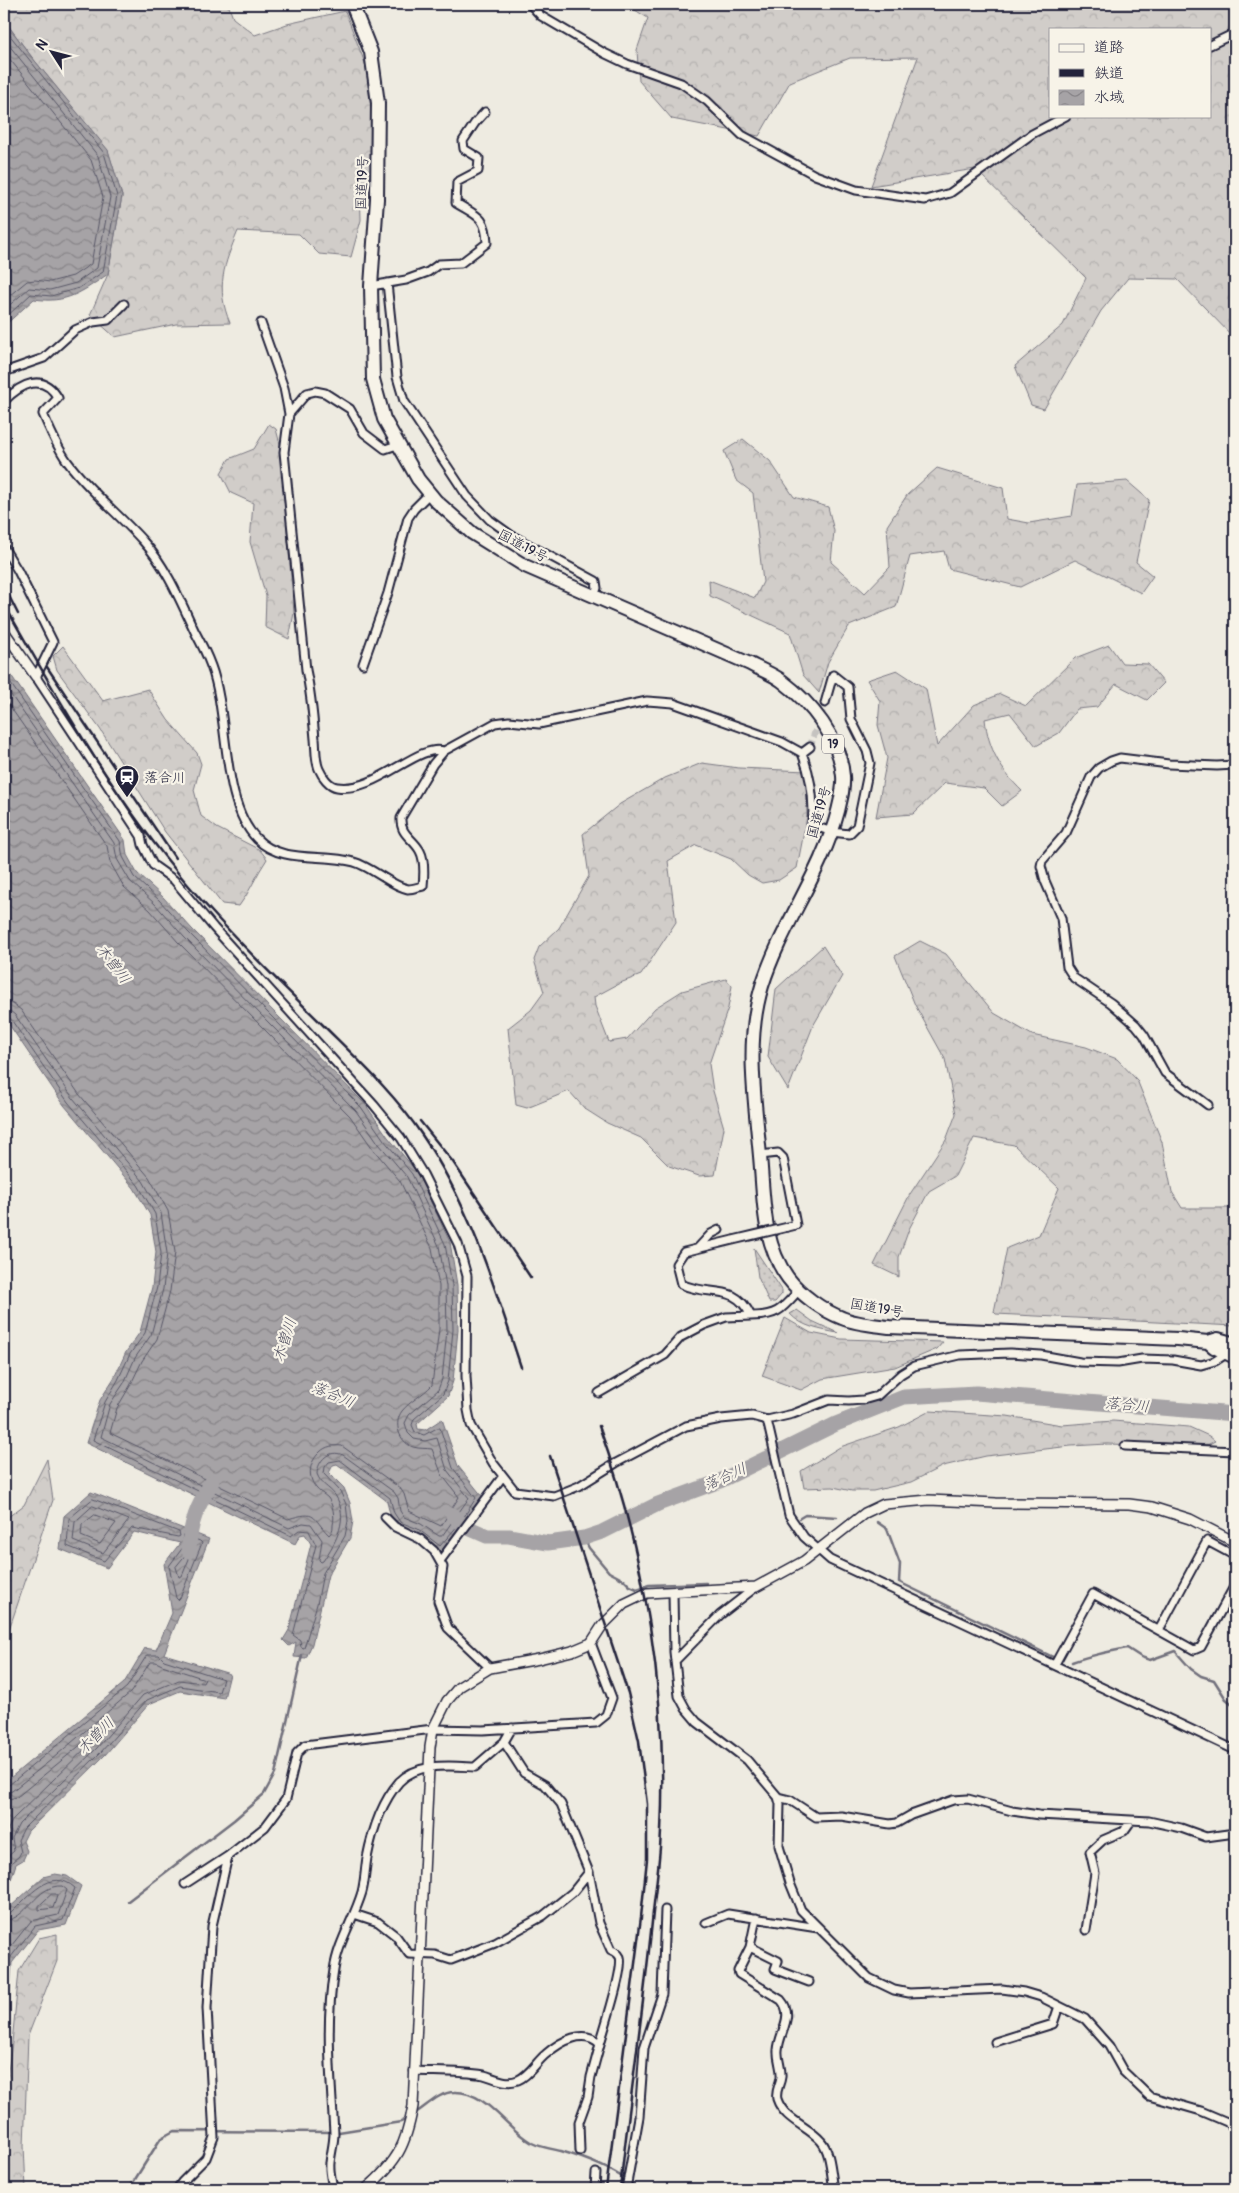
<svg xmlns="http://www.w3.org/2000/svg" width="1239" height="2193" font-family="Pangolin,'Klee One',sans-serif">
	<defs>
		<pattern id="grass-dots" width="8" height="8" patternUnits="userSpaceOnUse" patternTransform="scale(1.25)"><rect width="8" height="8" fill="#d1cdc9"/><path d="M2 2h.1M6 6h.1" fill="none" stroke="#b3b0ae" stroke-width="1.8" stroke-linecap="round"/></pattern>
		<pattern id="forest-crowns" width="20" height="18" patternUnits="userSpaceOnUse" patternTransform="scale(1.25)"><rect width="20" height="18" fill="#d1cdc9"/><path d="M2 6a3 3 0 1 1 6 0M12 15a3 3 0 1 1 6 0" fill="none" stroke="#b3b0ae"/></pattern>
		<pattern id="water-waves" width="16" height="10" patternUnits="userSpaceOnUse" patternTransform="scale(1.25)"><rect width="16" height="10" fill="#a6a3a6"/><path d="M0 5q4-4 8 0t8 0" fill="none" stroke="#878488"/></pattern>
	</defs>
	<rect width="100%" height="100%" fill="#eeebe1"/>
	<filter id="ink" filterUnits="userSpaceOnUse"><feTurbulence type="fractalNoise" baseFrequency=".02" numOctaves="2"/><feDisplacementMap in="SourceGraphic" scale="10" xChannelSelector="R" yChannelSelector="G"/><feConvolveMatrix kernelMatrix="1 2 1 2 8 2 1 2 1" color-interpolation-filters="sRGB"/></filter>
	<g filter="url(#ink)">
		<path fill="url(#grass-dots)" stroke="#7a7882" d="M754 1248 782 1290V1294L775 1302H769L758 1277Z
			M797 1310 812 1321 838 1333C821 1330 802 1327 790 1314Z"/>
		<path fill="url(#forest-crowns)" stroke="#7a7882" fill-rule="evenodd" d="M4 4H228L233 18 255 35 287 24 345 11 366 66 373 127 372 184 360 186 361 220 351 257 319 254 299 234 238 231C224 265 215 287 230 323L176 324 115 337 90 315 108 274 122 196 108 151 31 56 4 20Z
			M625 4H1235V339L1177 279 1128 278 1101 311 1044 409 1031 405 1015 366 1063 325 1086 278 975 169 871 186 918 57 850 58 790 82 759 136 672 119 639 81 637 50 648 18ZM1050 29H1210V116H1050Z
			M269 424 276 429 280 444 294 613 289 639 265 627 266 596 250 542 253 503 231 493 221 473 229 459 254 449Z
			M743 439 770 461 794 497 828 507 834 531 831 562 865 593 890 567 887 526 907 495 937 468 1003 488 1007 519 1029 523 1072 516 1077 485 1127 481 1149 500 1136 562 1153 576 1141 593 1075 560 1020 587 949 569 944 551 910 556 896 607 849 626 828 662 819 693 803 675 790 633 710 596 709 580 755 598 763 582 753 493 736 480 724 451Z
			M1109 645 1122 663 1148 664 1164 683 1147 700 1116 684 1097 707 1077 709 1059 733 1036 746 1010 713 985 719C988 748 1001 771 1022 791L1002 806 984 788 945 783 913 814 876 817 887 758 878 725 880 701 867 680 897 670 926 689 937 746 974 705 1000 694 1026 706 1075 658Z
			M63 646 103 701 148 689 168 720 197 753 201 764 194 790 201 816 217 828 260 850 267 859C256 875 250 892 239 906L222 904 165 832 100 729 57 670 53 656Z
			M702 763 739 768 806 771 807 816 797 868 779 880 762 883 748 875 731 859 696 845 668 861 676 922 641 975 620 983 594 997 595 1006 609 1042 627 1039 655 1008 682 991 726 979 732 986 728 1008 709 1064 713 1091 724 1128 715 1175 699 1176 669 1166 641 1138 607 1123 585 1109 569 1091 527 1108 516 1105 508 1028 531 1010 544 992 534 960 539 947 559 928 589 876 583 834 620 804 665 778Z
			M920 941 946 954 994 1013 1032 1035 1086 1047 1117 1059 1137 1080 1162 1142 1172 1192 1182 1208H1235V1326L996 1314 994 1312 1007 1248 1039 1235 1059 1188 1014 1145 974 1138 955 1176 929 1191 909 1229 899 1257V1277L874 1265 910 1194 946 1140 956 1114 945 1059 915 1005 895 956Z
			M823 946 842 976 813 1026 788 1090 768 1057 776 989Z
			M785 1318 811 1333 841 1339 943 1342 937 1349 895 1367 822 1379 801 1390 762 1376Z
			M930 1411 1007 1416 1062 1425 1113 1421 1189 1427 1209 1436 1215 1441 1203 1447 1108 1444 1071 1446 986 1456 943 1466 911 1482 873 1491H852L833 1487 804 1488 801 1471 840 1447 899 1427Z
			M47 1459 53 1500 4 1644V1520L24 1505Z
			M57 1934V1961L28 2036 24 2146 26 2189H4V2099L12 2043 19 1971 39 1938Z"/>
		<path fill="url(#water-waves)" stroke="#716f7b" d="M4 20 31 56 108 150 122 196 108 274C82 292 67 304 34 299L4 326Z
			M4 665 125 840 127 855 137 873 163 897 192 929 365 1104 388 1137 416 1171 450 1242 457 1285 458 1330 453 1381 448 1396 417 1424 418 1429 425 1430 442 1419 458 1466 483 1497 441 1555C438 1552 434 1546 430 1543 409 1527 392 1533 387 1501L337 1464 333 1465 329 1473 344 1488 350 1503 353 1521 350 1538 328 1575 312 1644 306 1658 294 1657 296 1642 289 1646 283 1640 289 1630 311 1544 305 1534 300 1535 295 1544 86 1443 100 1400 114 1378 126 1352 140 1332 152 1287 156 1252 150 1215 134 1188 64 1105 4 1017Z
			M91 1492 209 1539 164 1654 230 1674 224 1698 180 1691 149 1704 105 1755 28 1831 23 1841 27 1851 23 1860 16 1864 4 1901V1783L124 1683 145 1648 156 1650 172 1613 164 1564 180 1543 134 1532 107 1568 60 1549 64 1516Z
			M55 1874 67 1876 81 1886 66 1925 38 1930 12 1963 4 2069V1908L7 1910 43 1877Z"/>
		<g fill="none" stroke-linecap="round" stroke-linejoin="round">
			<path stroke="#575666" stroke-width="1" d="M4 28 104 153 117 196 103 272 79 288 51 296 31 294 4 319
				M4 39 98 156 110 197 97 268 76 283 50 290 29 288 4 310
				M4 52 91 160 103 197 91 264 73 276 50 282 35 280 27 281 4 300
				M4 674 120 841 123 857 134 877 159 900 188 932 361 1107 384 1140 412 1174 445 1244 452 1285 453 1330 448 1381 443 1394 414 1419 412 1425 415 1432 424 1435 437 1428H440L453 1468 476 1498 460 1523 440 1546 418 1529 400 1522 394 1513 390 1498 340 1460 329 1462 325 1467 324 1474 340 1491 346 1504 348 1521 345 1536 323 1573 317 1604 304 1648 301 1647 300 1640 293 1635 316 1545 309 1531 299 1530 291 1536 93 1440 105 1402 118 1380 130 1354 145 1333 157 1287 161 1253 155 1214 138 1185 68 1102 10 1018 4 1016
				M4 685 114 843 117 859 130 881 155 904 184 937 356 1111 379 1144 407 1177 439 1246 446 1286 447 1330 442 1379 438 1390 409 1415 405 1423 408 1433 414 1439 425 1441 437 1438 447 1470 469 1498 442 1536H439L421 1524 404 1517 400 1511 398 1498 394 1492 343 1455C329 1449 318 1460 317 1474 321 1485 329 1487 335 1495 350 1518 336 1542 323 1561L321 1562 319 1560 322 1540 311 1524 303 1523 289 1528 101 1437 110 1404 124 1383 135 1358 151 1335 163 1289 167 1253 161 1213 143 1181 73 1098 15 1015 10 1011 4 1010
				M4 698 107 846 110 862 124 887 150 910 178 942 350 1116 373 1149 400 1181 432 1248 439 1286V1329L432 1385C423 1395 410 1401 402 1411 393 1423 399 1442 413 1447 420 1449 426 1448 432 1449L442 1475 459 1497 441 1526 409 1511 404 1494 400 1488 342 1446C334 1445 326 1446 320 1452 309 1462 307 1476 316 1488 319 1492 324 1494 328 1498 333 1505 335 1516 333 1525 333 1530 332 1532 329 1535 311 1517 318 1510 288 1519L110 1433 117 1408 130 1386 142 1361 157 1339 170 1291 175 1252 168 1211 149 1177 79 1094 21 1010 13 1004 4 1002
				M93 1499 179 1532 180 1536 178 1537 132 1528 104 1561 67 1546 69 1519Z
				M93 1506 129 1520 103 1553 73 1541 75 1522Z
				M95 1515 116 1523 100 1544 81 1536 82 1525Z
				M183 1535 200 1541 202 1543 180 1598 178 1600 176 1598 169 1566 184 1546Z
				M185 1556H188L189 1559 182 1576 179 1577 176 1567Z
				M4 1787 9 1785 127 1687 147 1655H159L164 1660 223 1679 219 1692 180 1686 147 1700 101 1752 24 1828 18 1840 21 1852 19 1856 12 1862 4 1885
				M4 1793 12 1791 51 1760 131 1692 150 1662H156L162 1665 205 1679 203 1683 179 1680 143 1695 97 1748 19 1824 12 1838 14 1851 7 1857 4 1866
				M4 1800 17 1797 89 1738 92 1739 91 1743 13 1819 5 1835 4 1850
				M52 1894H56L57 1896 53 1908 39 1910V1906Z
				M4 1914 11 1913C28 1897 51 1866 75 1888L63 1920 35 1926 7 1962 4 2008
				M4 1920C26 1922 36 1884 62 1886L67 1890 58 1915 31 1921 4 1955"/>
			<path stroke="#716f7b" stroke-width="2.5" d="M800 1518 805 1515 837 1517
				M877 1522 887 1529 900 1564 899 1582 1053 1657
				M584 1538 589 1548 609 1572 624 1580 630 1586 637 1589 649 1585 706 1583
				M1072 1662C1090 1655 1108 1652 1127 1648L1141 1657 1150 1660 1175 1651 1191 1669 1201 1676 1214 1680 1226 1699 1235 1706
				M128 1901 234 1820 264 1794 275 1774 302 1655
				M414 2114C426 2107 439 2092 454 2092 487 2091 505 2128 532 2143 540 2147 552 2149 561 2151 581 2157 624 2172 635 2189
				M129 2189 161 2138 174 2131 339 2132 401 2122 408 2118"/>
			<path stroke="#a6a3a6" stroke-width="15" d="M453 1515 464 1526 487 1536H509L548 1543 584 1538 602 1532 658 1504 720 1481 836 1424 904 1397 976 1393 1235 1414
				M189 1551C189 1524 198 1505 212 1482"/>
			<path stroke="#c5c3c0" stroke-width="7" stroke-dasharray="7 3.5" stroke-linecap="butt" d="M810 747 825 703"/>
			<defs>
				<path id="minor" d="M530 4 541 16 604 53 627 64 681 83 707 101 742 135 815 175 856 190 925 200 950 193 1032 134 1066 116
					M1210 45 1235 33
					M387 283 397 377 404 401 467 496 490 520 511 535 596 581 597 588 594 597
					M371 286 406 280 428 272 439 264 461 263 487 243C486 216 477 216 456 203L457 182 478 171 479 158 464 149 463 141 475 123 485 112
					M261 323 284 388 289 414
					M4 372 44 358 75 330 93 322 108 320 124 304
					M4 401C21 384 43 372 58 398L43 414C50 430 57 447 67 461 89 491 119 514 143 541 166 566 181 602 195 632 201 643 207 655 211 666 230 717 220 802 257 839 281 864 323 853 354 862 372 867 391 886 408 889 413 889 418 887 423 886 424 876 425 860 420 851 413 838 400 835 401 818L433 764 444 751 495 723 509 721 539 724 647 701 661 702 673 703 782 742 802 753C811 777 815 799 812 825L832 832 849 834 857 826 870 763 867 751 851 719 848 687 833 675 825 703
					M397 445 385 449 364 433 350 409 325 393 315 391 307 393 289 414 284 452 306 670C311 693 313 715 315 739 316 748 315 760 319 769 322 776 329 786 337 787 377 793 417 743 444 751
					M4 548 18 571 53 642 36 677 141 836 143 845 153 865 174 880 214 928 374 1105 401 1138 423 1174 458 1244 467 1276 466 1376 468 1410 471 1425 493 1463 515 1491 554 1496 579 1486 616 1463 686 1426 721 1419 752 1416 767 1420 789 1515 804 1537 830 1560 1235 1750
					M363 664 388 593 408 518 414 509 429 494
					M802 753 810 747
					M1208 1105 1165 1073 1144 1035 1136 1025 1111 1003 1074 978 1067 967 1061 918 1045 881 1041 866 1042 861 1066 833 1091 777 1099 768 1111 761 1120 758 1169 764 1217 766 1235 765
					M760 1155 778 1153 783 1158 796 1225 788 1227
					M733 1240 684 1252 676 1264 681 1284C710 1298 734 1281 751 1316 778 1316 782 1309 799 1290
					M698 1248 711 1234 719 1230
					M599 1393 665 1355 681 1337 704 1325 726 1317 751 1316
					M767 1420 793 1414 829 1400 849 1401 863 1400 877 1396 901 1374 914 1366 960 1355 1010 1353 1041 1355 1080 1362 1118 1363 1142 1359 1173 1360 1201 1365 1215 1361 1229 1352
					M1125 1446 1235 1451
					M385 1517 395 1527 420 1539 434 1551 443 1567 438 1601 448 1628 490 1668
					M440 1561 503 1476
					M673 1592 674 1652 679 1696 686 1709 697 1722 747 1760 778 1797 780 1804 779 1846 790 1883 801 1910 869 1978 894 1990 909 1993 1002 1989 1024 1992 1041 1997 1085 2019 1109 2046 1123 2071 1149 2096 1201 2111 1227 2122 1235 2129
					M1159 1630 1207 1541 1235 1556
					M675 1661 720 1615 756 1587
					M1055 1664 1093 1594 1194 1650 1201 1647 1235 1585
					M778 1797 790 1800 816 1817 841 1816 890 1824 897 1823 911 1815 953 1800 968 1799 1012 1811 1039 1815 1149 1821 1181 1828 1206 1837 1235 1833
					M185 1884 228 1856 265 1827 286 1799 297 1753 305 1745 433 1729 483 1730 596 1723 606 1715 612 1698 591 1643
					M354 1914 378 1922 396 1936 409 1954 435 1955 451 1960 495 1943 543 1916 573 1892 589 1872
					M756 1918 750 1947 738 1971 739 1974 781 2000C795 2016 779 2032 778 2050 777 2059 782 2068 781 2077 780 2085 775 2091 777 2099 784 2120 808 2126 821 2141 831 2152 831 2175 834 2189
					M706 1923 728 1914 818 1928
					M1086 1930 1095 1873 1090 1852 1103 1840 1124 1831 1131 1821
					M750 1947 778 1961 775 1969 809 1982
					M995 2042 1053 2024 1059 2006
					M414 2071C437 2072 461 2071 484 2075 495 2078 506 2085 518 2080 530 2075 536 2062 546 2054 561 2041 584 2028 600 2044 604 2029 624 1969 620 1957 618 1953 615 1951 611 1950L599 1923 589 1872 561 1804 545 1785 524 1773 504 1742
					M580 2151 579 2122 588 2097 591 2077 600 2044
					M177 2189 182 2182 206 2158 214 2137 207 2008 212 1926 228 1856
					M333 2189C332 2181 329 2171 330 2163 331 2153 334 2143 334 2133 331 2079 325 2024 334 1970 338 1942 354 1919 362 1892 365 1881 365 1869 367 1858 372 1832 381 1803 399 1782 418 1762 450 1766 475 1767L504 1742 512 1728
					M595 2189 596 2173
					M626 2189 639 2117 644 2048 662 1994 665 1910"/>
				<path id="tertiary" d="M4 631 36 677
					M366 2189C397 2162 406 2146 413 2106L430 1747 433 1729 447 1701 459 1687 490 1668 539 1659 572 1651 591 1643 602 1626 624 1604 647 1593 756 1587 804 1561 865 1513 884 1504 929 1500 996 1503 1129 1504 1152 1507 1190 1519 1235 1542"/>
				<path id="trunk" d="M352 4 371 52 378 103 377 199 371 286 373 379 384 419 418 479 436 501 472 533 525 566 750 664C761 670 773 674 782 681 811 703 840 738 843 776 844 788 841 799 838 811 822 873 781 925 762 986 745 1042 755 1099 760 1156 764 1198 762 1243 788 1278 801 1295 822 1310 842 1318 856 1324 874 1325 889 1327L1178 1339 1208 1342 1218 1339 1235 1344
					M1208 1342 1214 1347 1235 1357"/>
			</defs>
			<use href="#minor" stroke="#22223b" stroke-width="11"/>
			<use href="#tertiary" stroke="#22223b" stroke-width="12"/>
			<use href="#trunk" stroke="#22223b" stroke-width="16"/>
			<use href="#minor" stroke="#f7f3e8" stroke-width="7"/>
			<use href="#tertiary" stroke="#f7f3e8" stroke-width="9"/>
			<use href="#trunk" stroke="#f7f3e8" stroke-width="12"/>
			<path stroke="#22223b" stroke-width="2.5" d="M4 586 18 614
				M4 604C60 702 114 799 189 886 230 934 276 979 322 1024 357 1059 395 1094 422 1135 471 1207 494 1286 521 1367
				M47 667 175 858
				M420 1121 453 1162 531 1278
				M599 1426C645 1555 668 1694 661 1831 660 1858 656 1885 653 1912 644 2004 630 2097 620 2189
				M550 1456 628 1693 639 1741 647 1804V1859L641 1917 606 2189"/>
			<defs>
				<path id="minor-bridge" d="M733 1240 788 1227"/>
			</defs>
			<use href="#minor-bridge" stroke="#22223b" stroke-width="11" stroke-linecap="butt"/>
			<use href="#minor-bridge" stroke="#f7f3e8" stroke-width="7"/>
		</g>
	</g>
	<defs>
		<symbol id="station-pin" viewBox="-11 -11 22 30"><path d="M0 17L-7.5 6A9.5 9.5 0 1 1 7.5 6Z" fill="#22223b" stroke="#f7f3e8"/><path d="M-3-6H3Q5-6 5-4V2Q5 4 3 4L4.5 6H3L1.5 4h-3L-3 6H-4.5L-3 4Q-5 4-5 2V-4Q-5-6-3-6ZM-3.5-4v3h7v-3ZM-3.5 1v1.5H-2V1ZM2 1v1.5H3.5V1Z" fill="#fff"/></symbol>
	</defs>
	<g fill-rule="evenodd">
		<use href="#station-pin" x="113" y="763" width="28" height="38"/>
	</g>
	<g text-anchor="middle" dominant-baseline="central" stroke-width="4.5" stroke-linejoin="round" paint-order="stroke">
		<rect fill="#f7f3e8" stroke="#62616f" stroke-width="1" x="822" y="734.5" width="22" height="19" rx="4"/>
		<g font-size="12" font-weight="bold" fill="#22223b">
			<text x="833" y="744">19</text>
		</g>
		<g font-size="14" fill="#22223b" stroke="#f7f3e8">
			<text transform="translate(362 183) rotate(-88)">国道19号</text>
			<text transform="translate(523 546) rotate(28)">国道19号</text>
			<text transform="translate(819 812) rotate(-74)">国道19号</text>
			<text transform="translate(877 1308) rotate(10)">国道19号</text>
		</g>
		<g font-size="14" fill="#22223b" stroke="#f7f3e8" text-anchor="start">
			<text x="144" y="777">落合川</text>
		</g>
		<g font-size="15" font-style="italic" fill="#504f60" stroke="#f7f3e8">
			<text transform="translate(113 964) rotate(53)">木曽川</text>
			<text transform="translate(285 1340) rotate(-72)">木曽川</text>
			<text transform="translate(333 1395) rotate(23)">落合川</text>
			<text transform="translate(1127 1405) rotate(5)">落合川</text>
			<text transform="translate(725 1477) rotate(-24)">落合川</text>
			<text transform="translate(96 1736) rotate(-45)">木曽川</text>
		</g>
	</g>
	<rect width="1239" height="2193" fill="none" stroke="#f7f3e8" stroke-width="20"/>
	<rect x="10" y="10" width="1219" height="2173" fill="none" stroke="#22223b" stroke-width="2" filter="url(#ink)"/>
	<rect x="1049" y="28" width="162" height="90" fill="#f7f3e8" stroke="#a29fa3"/>
	<rect x="1059" y="44" width="25" height="8" fill="#f7f3e8" stroke="#a29fa3"/>
	<text x="1094" y="52" font-size="15" fill="#22223b">道路</text>
	<rect x="1059" y="69" width="25" height="8" fill="#22223b" stroke="#a29fa3"/>
	<text x="1094" y="78" font-size="15" fill="#22223b">鉄道</text>
	<rect x="1059" y="90" width="25" height="15" fill="url(#water-waves)" stroke="#a29fa3"/>
	<text x="1094" y="102" font-size="15" fill="#22223b">水域</text>
	<g transform="translate(52 52) rotate(306)" stroke="#f7f3e8" stroke-width="4" paint-order="stroke">
	<path d="M0-4L9 19L0 12L-9 19Z" fill="#22223b"/>
	<text y="-8" font-size="14" font-weight="bold" text-anchor="middle" fill="#22223b">N</text>
	</g>
</svg>
